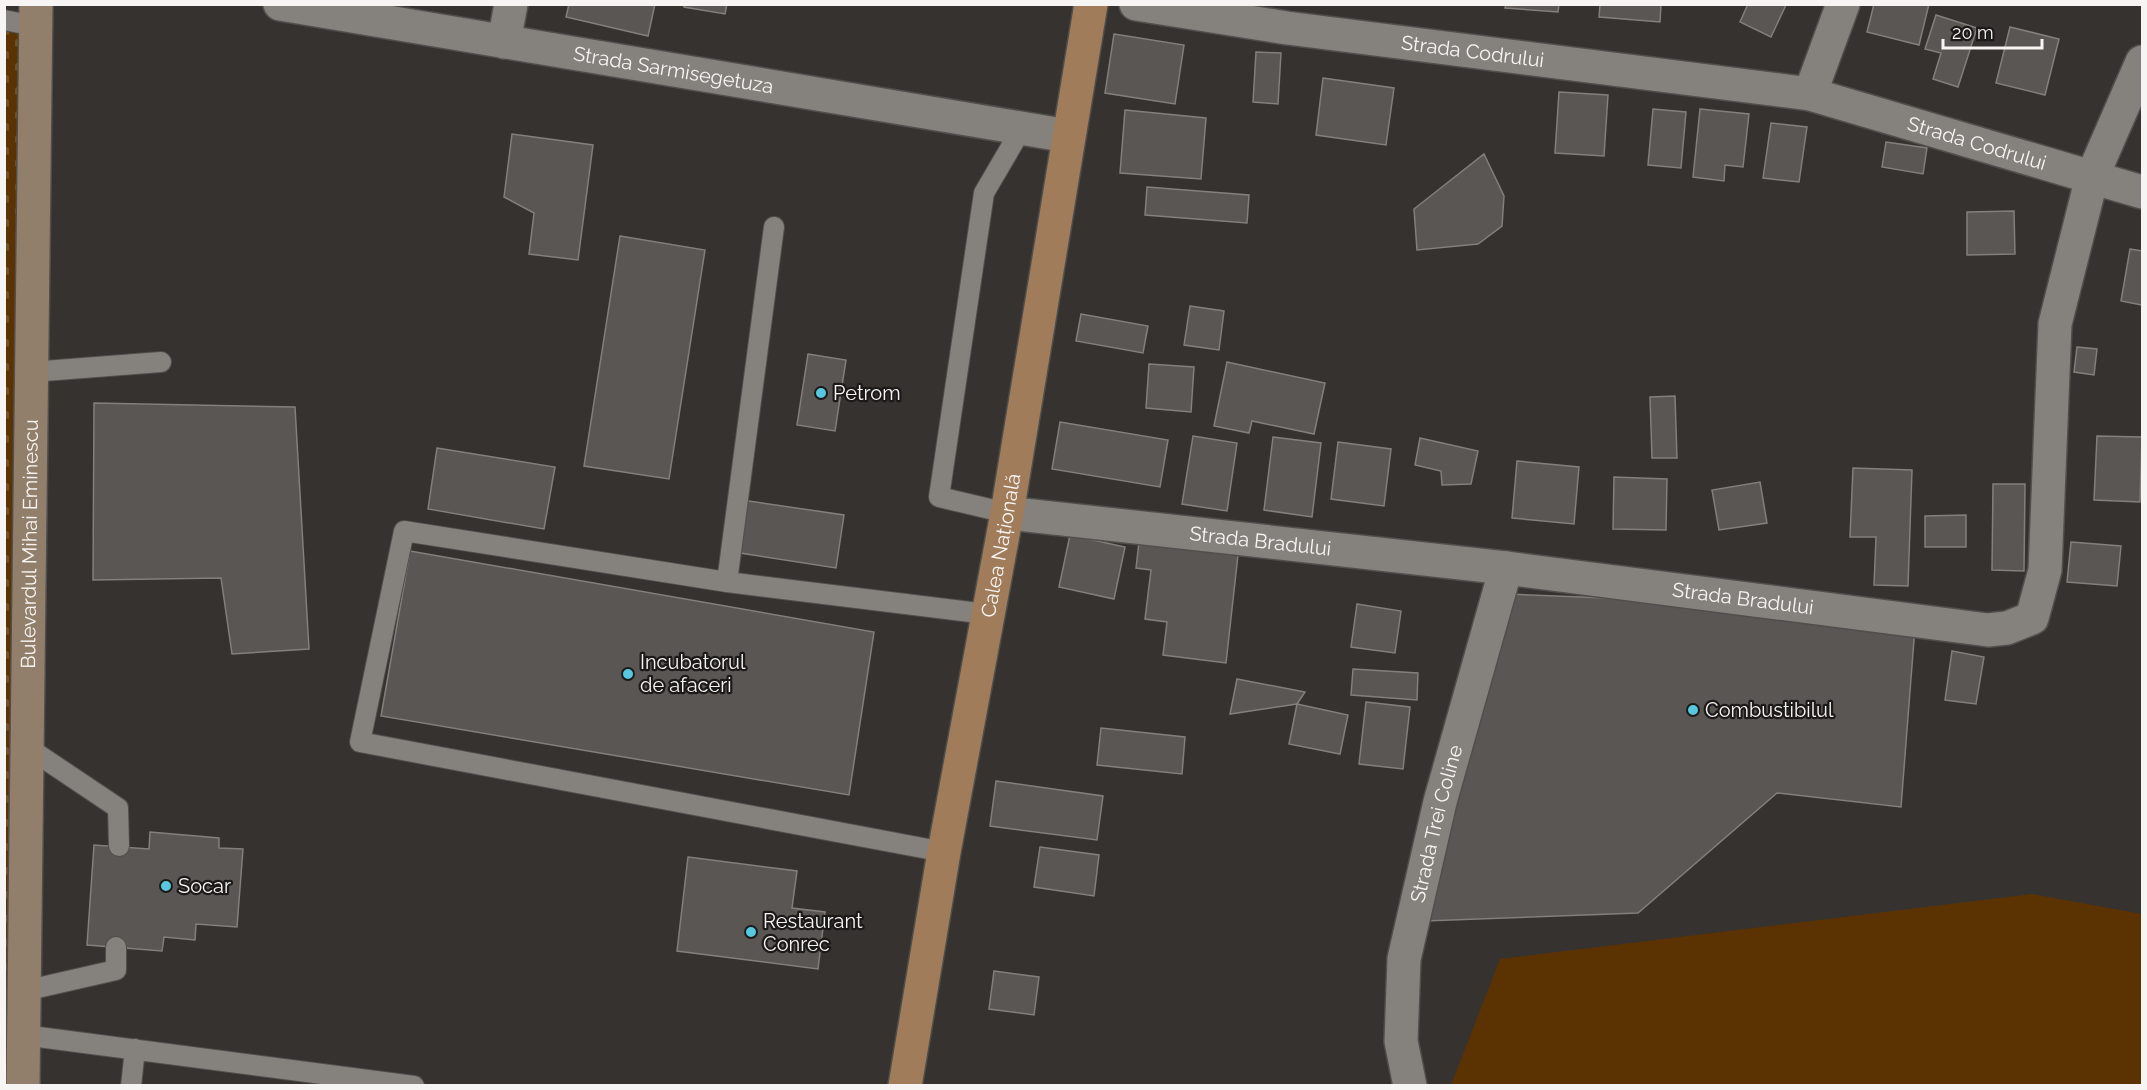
<svg xmlns="http://www.w3.org/2000/svg" width="2147" height="1090" font-family="Raleway,sans-serif">
	<defs>
		<pattern id="cemetery-stones" width="16" height="16" patternUnits="userSpaceOnUse" patternTransform="scale(1.5)"><rect width="16" height="16" fill="#5b3303"/><path d="M2 7V4a2 2 0 0 1 4 0v3zM10 15v-3a2 2 0 0 1 4 0v3z" fill="#735128"/></pattern>
	</defs>
	<rect width="100%" height="100%" fill="#35322f"/>
	<path fill="#5b3303" d="M2032 894 2142 914V1085H1451L1500 959Z"/>
	<path fill="url(#cemetery-stones)" d="M5 18 26 20 23 1085 5 1086Z"/>
	<path fill="#5a5653" stroke="#837f7b" stroke-width="1.5" d="M569 4H655L648 36 566 17Z
		M684 4H727L725 14 684 7Z
		M1506 4H1559L1558 12 1505 8Z
		M1600 4H1661L1660 22 1599 17Z
		M1748 4 1786 5 1771 37 1740 22Z
		M1874 4H1929L1919 45 1867 32Z
		M1936 15 1977 28 1958 87 1933 79 1941 53 1925 49Z
		M2010 27 2059 39 2045 95 1996 83Z
		M1114 34 1184 45 1175 104 1105 93Z
		M1256 52 1281 53 1278 104 1253 102Z
		M1323 78 1394 88 1386 145 1316 135Z
		M1559 92 1608 95 1604 156 1555 153Z
		M1653 109 1686 112 1681 168 1648 165Z
		M1700 109 1749 114 1743 167 1725 165 1724 181 1693 177Z
		M1125 110 1206 118 1201 179 1120 173Z
		M1771 123 1807 127 1799 182 1763 178Z
		M512 134 593 145 578 260 529 254 534 213 504 197Z
		M1886 142 1927 148 1923 174 1882 167Z
		M1484 154 1504 196 1502 226 1478 244 1417 250 1414 209Z
		M1147 187 1249 195 1247 223 1145 215Z
		M2014 211 2015 254 1967 255V212Z
		M620 236 705 250 669 479 584 466Z
		M2130 249 2142 251V305L2121 301Z
		M1190 306 1224 311 1219 350 1184 345Z
		M1081 314 1148 326 1143 353 1076 341Z
		M2077 347 2097 349 2094 375 2074 372Z
		M808 354 846 360 835 431 797 425Z
		M1227 362 1325 383 1314 434 1252 421 1249 433 1214 426Z
		M1149 364 1194 367 1191 412 1146 408Z
		M1675 396 1677 458H1652L1650 397Z
		M94 403 295 407 309 649 232 654 221 578 93 580Z
		M1060 422 1168 440 1160 487 1052 469Z
		M1193 436 1237 443 1227 511 1182 504Z
		M2097 436 2142 437 2140 502 2094 500Z
		M1273 437 1321 443 1312 517 1264 510Z
		M1420 438 1478 451 1471 484 1442 485 1441 471 1415 465Z
		M1338 442 1391 449 1384 506 1331 499Z
		M437 448 555 467 544 529 428 509Z
		M1517 461 1579 467 1574 524 1512 518Z
		M1853 468 1912 470 1908 586 1874 585 1876 537H1850Z
		M1614 477 1667 479 1666 530 1613 529Z
		M1760 482 1767 523 1719 530 1712 490Z
		M1993 484H2025L2024 571 1992 570Z
		M742 500 844 515 836 568 734 552Z
		M1966 515V547H1925V516Z
		M1070 535 1125 547 1114 599 1059 587Z
		M1139 542 1238 555 1226 663 1163 655 1167 622 1145 619 1151 570 1136 568Z
		M2071 542 2121 546 2117 586 2067 582Z
		M410 551 874 632 849 795 381 716Z
		M1508 594 1607 598 1915 627 1901 807 1777 793 1638 913 1425 921Z
		M1357 604 1401 611 1395 653 1351 647Z
		M1952 651 1984 657 1976 704 1945 700Z
		M1353 669 1418 673 1417 700 1351 695Z
		M1237 679 1305 692 1297 704 1230 714Z
		M1366 702 1410 707 1403 769 1359 764Z
		M1297 704 1348 715 1340 754 1289 744Z
		M1101 728 1185 737 1182 774 1097 765Z
		M996 781 1103 796 1097 840 990 826Z
		M150 832 219 838V848L243 849 237 927 196 924 195 940 164 937 162 951 87 945 94 845 149 849Z
		M1040 847 1099 855 1094 896 1034 887Z
		M688 857 797 871 792 908 825 912 818 969 677 951Z
		M994 971 1039 977 1034 1015 989 1009Z"/>
	<g fill="none" stroke-linecap="round" stroke-linejoin="round">
		<defs>
			<path id="service" d="M4 20 35 26
				M31 372 161 362
				M1007 513 939 497 984 193 1022 128
				M727 582 774 227
				M27 747 118 808 119 846
				M944 852 360 742 404 531 727 582 987 614
				M24 991 116 970V947
				M23 1035 414 1086
				M131 1086 135 1049"/>
			<g id="minor">
				<path id="s1" d="M280 4 1068 136"/>
				<path id="s2" d="M1136 4 1287 28 1810 94 2142 192"/>
				<path d="M504 42 511 4"/>
				<path d="M1810 94 1843 4"/>
				<path id="s3" d="M1007 513 1506 568 1988 630 2007 628 2032 618 2045 570 2055 324 2092 177 2142 62"/>
				<path id="s4" d="M1410 1086 1401 1041 1404 959 1440 802 1506 568"/>
			</g>
			<g id="secondary">
				<path id="s5" d="M23 1086 36 4"/>
			</g>
			<g id="primary">
				<path id="s6" d="M905 1086 944 852 1007 513 1091 4"/>
			</g>
		</defs>
		<use href="#service" stroke="#514f4c" stroke-width="22"/>
		<use href="#minor" stroke="#514f4c" stroke-width="36"/>
		<use href="#secondary" stroke="#514f4c" stroke-width="36"/>
		<use href="#primary" stroke="#514f4c" stroke-width="36"/>
		<use href="#service" stroke="#85817d" stroke-width="20"/>
		<use href="#minor" stroke="#85817d" stroke-width="33"/>
		<use href="#secondary" stroke="#927f6b" stroke-width="33"/>
		<use href="#primary" stroke="#a07c5a" stroke-width="33"/>
	</g>
	<g fill="#56c9e0" stroke="#1c1a19" stroke-width="2">
		<circle cx="821" cy="393" r="6"/>
		<circle cx="628" cy="674" r="6"/>
		<circle cx="1693" cy="710" r="6"/>
		<circle cx="166" cy="886" r="6"/>
		<circle cx="751" cy="932" r="6"/>
	</g>
	<g text-anchor="middle" dominant-baseline="central" stroke-width="4.5" stroke-linejoin="round" paint-order="stroke">
		<g font-size="20" fill="#f7f5f3" stroke="#1c1a19">
			<text stroke="none"><textPath href="#s2" startOffset="340">Strada Codrului</textPath></text>
			<text stroke="none"><textPath href="#s1" startOffset="399">Strada Sarmisegetuza</textPath></text>
			<text stroke="none"><textPath href="#s2" startOffset="854">Strada Codrului</textPath></text>
			<text stroke="none"><textPath href="#s3" startOffset="255">Strada Bradului</textPath></text>
			<text stroke="none"><textPath href="#s5" startOffset="542">Bulevardul Mihai Eminescu</textPath></text>
			<text stroke="none"><textPath href="#s6" startOffset="549">Calea Națională</textPath></text>
			<text stroke="none"><textPath href="#s3" startOffset="741">Strada Bradului</textPath></text>
			<text stroke="none"><textPath href="#s4" startOffset="267">Strada Trei Coline</textPath></text>
		</g>
		<g font-size="20" fill="#f7f5f3" stroke="#1c1a19" text-anchor="start">
			<text x="833" y="393">Petrom</text>
			<text x="640" y="662">Incubatorul<tspan x="640" dy="23">de afaceri</tspan></text>
			<text x="1705" y="710">Combustibilul</text>
			<text x="178" y="886">Socar</text>
			<text x="763" y="921">Restaurant<tspan x="763" dy="23">Conrec</tspan></text>
		</g>
	</g>
	<rect width="2147" height="1090" fill="none" stroke="#f7f5f3" stroke-width="12"/>
	<path d="M1943 39v9h99v-9" fill="none" stroke="#f7f5f3" stroke-width="3"/>
	<text x="1952" y="39" font-size="18" fill="#f7f5f3" stroke="#1c1a19" stroke-width="4.5" paint-order="stroke">20 m</text>
</svg>
